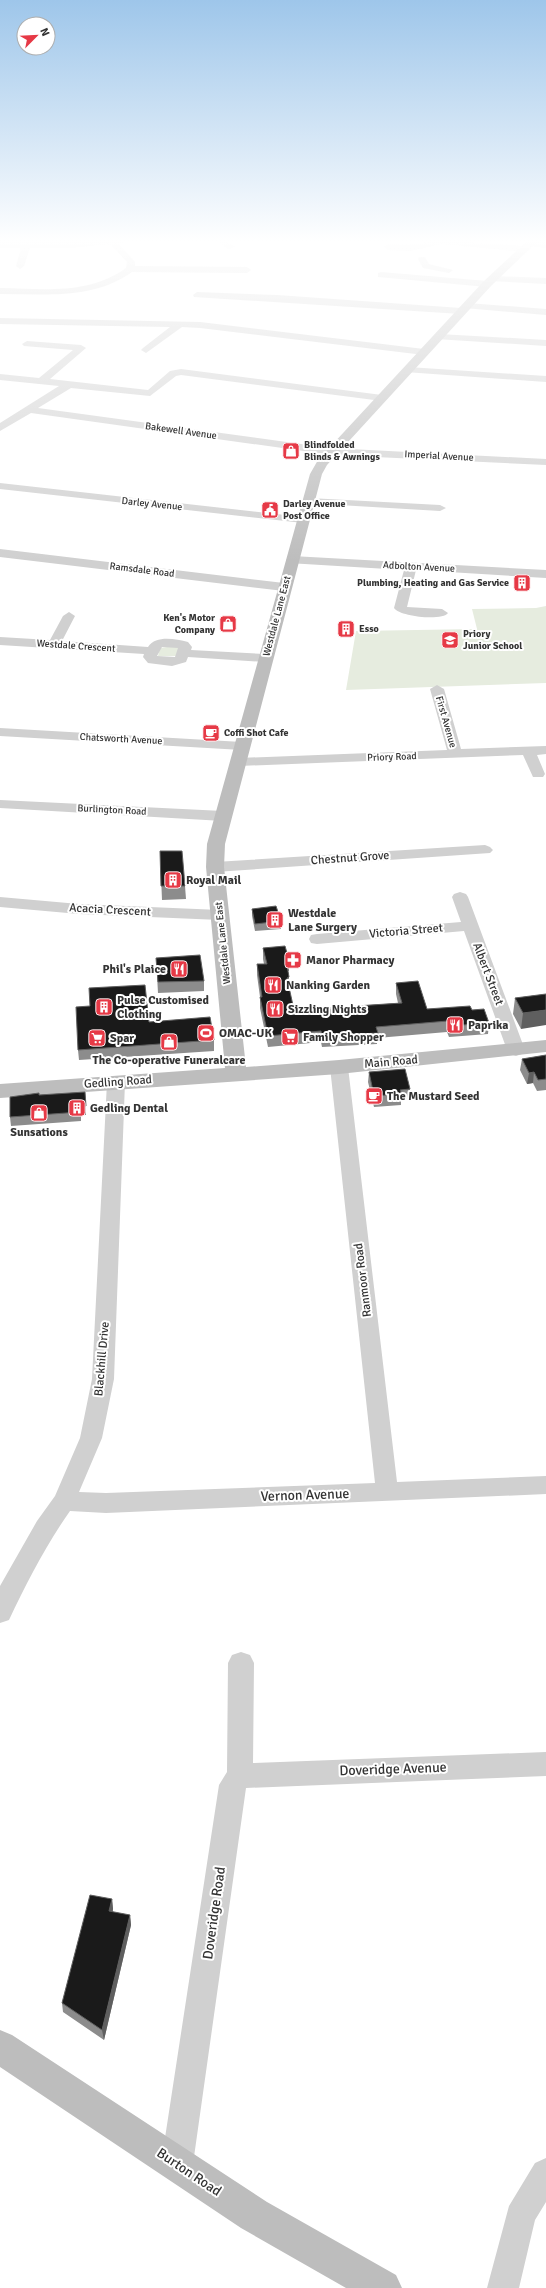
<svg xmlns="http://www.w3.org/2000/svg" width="546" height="2288" font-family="Signika,sans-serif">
	<rect width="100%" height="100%" fill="#fff"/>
	<path fill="#e6ecdf" d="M546 606V683L346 690 356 631 477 629 472 609 536 608Z
		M174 646 179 648 177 656H158L160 648Z"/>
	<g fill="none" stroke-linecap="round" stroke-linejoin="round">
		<path fill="#d0d0d0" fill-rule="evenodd" d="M99 240H136L119 244 135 262V266L247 267 251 270 247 273 132 272C93 300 45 294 0 294V288C44 289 89 295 126 268L127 262 110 244 71 248H30L24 266 20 269 16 266 21 248H0V242H71Z
			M216 240H226L235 247 228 249Z
			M438 240 526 246 530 249 526 252 442 244 410 251 388 250 384 247 388 244 410 245Z
			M531 241 546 242V248L528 246V242Z
			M419 257H425L429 264 453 270 449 273 423 268 418 259Z
			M381 272 487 281 491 284 487 287 378 277V273Z
			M492 276 546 278V284L489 281V277Z
			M197 292 277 295 461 308 466 311 461 314 194 297 193 295Z
			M467 303 546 309V315L464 308 462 306Z
			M0 318 200 322 424 349 429 352 424 355 200 328 182 327 146 353 141 350 143 348 170 327 0 324Z
			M439 334 546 340V346L436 339V335Z
			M27 341 81 345 86 348 50 379 148 390 170 371 181 369 382 395 387 398 382 401 181 375 176 376 150 396 71 388 38 408 330 448 546 459V465L332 455 31 413 0 431V423L59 386 0 380V374L39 378 73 350 24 346 22 344Z
			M408 367 546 376V382L405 372V368Z
			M0 483 303 517 309 520 303 523 0 489Z
			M309 498 440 505 446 508 440 511 305 503 303 501Z
			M0 549 284 583 290 587 284 591 0 557Z
			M292 556 546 570V578L416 570 407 607 442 609 448 613C443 621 400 617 394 608L404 570 288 563 286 560Z
			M69 612 75 616 62 641 148 647C156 635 175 639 188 642L192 647 191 650 265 654 272 658 265 662 188 657 186 662 172 666 148 663 143 657 144 654 0 645V637L50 640 63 616ZM162 647 178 648 175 657 157 656Z
			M437 685 444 689 461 749 546 746V754L537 755 545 774 543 777H533L523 755 239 766 232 762 239 758 447 750 430 689Z
			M0 728 242 742 249 746 242 750 0 736Z
			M0 800 223 811 228 813 231 816 228 819 223 821 0 808Z
			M485 845 490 847 493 850 490 853 215 872 209 870 207 867 209 864 215 862Z
			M460 892 466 894 468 897 525 1050 522 1054 516 1056 510 1054 507 1050 464 931 317 944 311 943 309 939 311 935 317 934 461 922 452 897 454 894Z
			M0 897 79 904 220 910 226 912 228 915 226 918 220 920 79 914 0 907Z
			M339 1061 345 1063 348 1067 397 1482 546 1476V1494L106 1513 70 1511C46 1545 27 1582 9 1620L0 1623V1586L37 1521 55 1496 80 1438 92 1379 107 1082 110 1078 116 1076 122 1078 125 1082 114 1379 102 1438 79 1492 106 1493 375 1483 330 1067 333 1063Z
			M241 1652 250 1655 254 1663 253 1763 546 1752V1776L246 1788 193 2164 188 2175 177 2180 166 2175 161 2164 219 1785 227 1772 228 1663 232 1655Z
			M546 2158V2202L535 2220 519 2288H487L509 2206 535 2163Z"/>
		<path fill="#bdbdbd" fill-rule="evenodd" d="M528 240H539L491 286 327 465 322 474 225 844 224 867 246 1067 339 1060 546 1040V1052L339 1074 0 1098V1084L225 1068 206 867 207 844 310 474 318 460 483 282Z
			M0 2030 12 2035 267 2202 396 2275 402 2288H346L241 2228 0 2067Z"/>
	</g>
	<path fill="#8c8c8c" d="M160 851 185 886 186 899 162 900Z
		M252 909 281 921V929L255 931 252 916Z
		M263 948 289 960V971H288L289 977V988L294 1010 398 1003 396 994V983L427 1009 472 1010 489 1023 488 1034 449 1037 447 1032 377 1038V1044L322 1047 321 1042 268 1047 260 1008V997L257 975V964H264L263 959Z
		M156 958 204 981V991L158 993Z
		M546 994 521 1029 513 1014 515 998Z
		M149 1022 214 1040V1051L79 1060 78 1050Z
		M546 1055V1090L537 1091 533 1083 527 1084 520 1070 522 1059Z
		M369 1072 410 1089 409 1100H401V1105L374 1107 368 1082Z
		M85 1092 86 1115H81V1121L11 1126 10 1117 39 1095Z
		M112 1899 113 1909V1912L130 1915 131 1925 104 2040 63 2012 62 2003Z"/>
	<path fill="#5f5f5f" d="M546 1010V1025L521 1029 523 1013Z
		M534 1072 533 1083 527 1084 529 1073Z
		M112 1899 113 1909 110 1921 109 1911Z
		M130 1915 131 1925 104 2040 102 2030Z"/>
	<path fill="#1a1a1a" stroke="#5f5f5f" d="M160 851H182L185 886H161Z
		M276 906 281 921 255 924 252 909Z
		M285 946 289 960H286L289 977 287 978 294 1010 402 1003 396 983 418 981 427 1009 470 1006 472 1010 484 1009 489 1023 450 1026 448 1021 376 1027 378 1033 322 1036 321 1031 268 1036 260 997H262L257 964H267L263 948Z
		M200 955 204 981 158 982 156 958Z
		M145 985 149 1022 210 1017 214 1040 78 1050 76 1007 90 1006 89 988Z
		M546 994V1010L523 1013 515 998Z
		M546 1055V1079L538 1080 534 1072 529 1073 522 1059Z
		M405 1069 410 1089 400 1090 402 1094 374 1096 369 1072Z
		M85 1092 86 1106H80V1112L10 1117V1097L39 1093V1095Z
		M90 1895 112 1899 109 1911 130 1915 102 2030 62 2003Z"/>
	<linearGradient id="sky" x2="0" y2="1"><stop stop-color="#9ec6ea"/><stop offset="0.43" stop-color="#fff"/><stop offset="1" stop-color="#fff" stop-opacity="0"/></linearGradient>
	<rect width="546" height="561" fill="url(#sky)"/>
	<defs>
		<symbol id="shop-square" viewBox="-11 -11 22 22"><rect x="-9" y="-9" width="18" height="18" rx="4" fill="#e63946" stroke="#fff"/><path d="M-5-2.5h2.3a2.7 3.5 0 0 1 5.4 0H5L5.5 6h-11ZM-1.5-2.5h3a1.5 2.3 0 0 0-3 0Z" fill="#fff"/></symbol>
		<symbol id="civic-square" viewBox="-11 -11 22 22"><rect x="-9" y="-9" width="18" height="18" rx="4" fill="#e63946" stroke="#fff"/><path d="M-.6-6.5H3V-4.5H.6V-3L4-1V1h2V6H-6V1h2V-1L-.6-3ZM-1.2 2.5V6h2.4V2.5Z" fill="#fff"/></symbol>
		<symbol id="building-square" viewBox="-11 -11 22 22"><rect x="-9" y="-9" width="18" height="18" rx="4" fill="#e63946" stroke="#fff"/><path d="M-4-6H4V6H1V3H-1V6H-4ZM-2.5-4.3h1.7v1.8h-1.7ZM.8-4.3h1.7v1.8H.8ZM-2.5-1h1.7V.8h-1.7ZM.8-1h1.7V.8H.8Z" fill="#fff"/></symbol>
		<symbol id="school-square" viewBox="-11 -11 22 22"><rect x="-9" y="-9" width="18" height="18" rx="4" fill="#e63946" stroke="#fff"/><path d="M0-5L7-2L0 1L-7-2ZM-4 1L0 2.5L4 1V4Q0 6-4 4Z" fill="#fff"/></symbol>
		<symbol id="cafe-square" viewBox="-11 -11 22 22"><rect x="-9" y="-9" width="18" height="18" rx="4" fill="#e63946" stroke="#fff"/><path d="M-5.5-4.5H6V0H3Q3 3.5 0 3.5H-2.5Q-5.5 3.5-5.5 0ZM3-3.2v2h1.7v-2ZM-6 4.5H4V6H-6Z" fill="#fff"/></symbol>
		<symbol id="pharmacy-square" viewBox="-11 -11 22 22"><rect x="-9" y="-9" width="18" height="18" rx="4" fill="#e63946" stroke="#fff"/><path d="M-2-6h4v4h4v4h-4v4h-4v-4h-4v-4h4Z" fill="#fff"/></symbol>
		<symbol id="restaurant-square" viewBox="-11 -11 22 22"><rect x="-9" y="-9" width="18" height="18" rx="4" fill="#e63946" stroke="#fff"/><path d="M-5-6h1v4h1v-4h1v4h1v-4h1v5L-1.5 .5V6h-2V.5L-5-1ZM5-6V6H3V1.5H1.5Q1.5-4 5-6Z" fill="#fff"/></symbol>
		<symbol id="stadium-square" viewBox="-11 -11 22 22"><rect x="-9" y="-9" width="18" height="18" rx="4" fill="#e63946" stroke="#fff"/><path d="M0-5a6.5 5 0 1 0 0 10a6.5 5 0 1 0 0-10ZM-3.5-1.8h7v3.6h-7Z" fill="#fff"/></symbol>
		<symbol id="supermarket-square" viewBox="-11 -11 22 22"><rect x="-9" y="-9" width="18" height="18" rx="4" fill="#e63946" stroke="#fff"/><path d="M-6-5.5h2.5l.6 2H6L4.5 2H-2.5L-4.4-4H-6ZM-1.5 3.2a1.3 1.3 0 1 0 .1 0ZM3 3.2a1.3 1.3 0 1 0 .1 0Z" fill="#fff"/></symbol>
	</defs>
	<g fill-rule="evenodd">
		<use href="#shop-square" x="281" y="441" width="20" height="20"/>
		<use href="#civic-square" x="260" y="500" width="20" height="20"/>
		<use href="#building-square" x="512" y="573" width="20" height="20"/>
		<use href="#shop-square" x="218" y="614" width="20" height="20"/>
		<use href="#building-square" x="336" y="619" width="20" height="20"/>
		<use href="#school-square" x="440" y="630" width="20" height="20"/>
		<use href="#cafe-square" x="201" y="723" width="20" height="20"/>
		<use href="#building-square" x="163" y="870" width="20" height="20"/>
		<use href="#building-square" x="265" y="910" width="20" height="20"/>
		<use href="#pharmacy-square" x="283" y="950" width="20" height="20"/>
		<use href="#restaurant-square" x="169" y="959" width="20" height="20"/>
		<use href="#restaurant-square" x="263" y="975" width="20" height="20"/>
		<use href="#building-square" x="94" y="997" width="20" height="20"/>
		<use href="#restaurant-square" x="265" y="999" width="20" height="20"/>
		<use href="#restaurant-square" x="445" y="1015" width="20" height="20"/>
		<use href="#stadium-square" x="196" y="1023" width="20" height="20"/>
		<use href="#supermarket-square" x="280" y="1027" width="20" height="20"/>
		<use href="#supermarket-square" x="87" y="1028" width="20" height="20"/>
		<use href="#shop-square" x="159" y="1032" width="20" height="20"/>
		<use href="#cafe-square" x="364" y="1086" width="20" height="20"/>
		<use href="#building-square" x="67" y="1098" width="20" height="20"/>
		<use href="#shop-square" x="29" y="1103" width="20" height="20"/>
	</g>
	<g text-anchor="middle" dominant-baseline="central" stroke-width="4" stroke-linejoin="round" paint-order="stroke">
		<g font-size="10" fill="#333" stroke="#fff">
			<text transform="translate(181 431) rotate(8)">Bakewell Avenue</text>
			<text transform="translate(439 456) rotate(3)">Imperial Avenue</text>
			<text transform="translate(152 504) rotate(6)">Darley Avenue</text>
			<text transform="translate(419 567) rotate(3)">Adbolton Avenue</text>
			<text transform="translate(142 570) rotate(7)">Ramsdale Road</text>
			<text transform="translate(277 616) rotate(-75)">Westdale Lane East</text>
			<text transform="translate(76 646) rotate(4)">Westdale Crescent</text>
			<text transform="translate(446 722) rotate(74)">First Avenue</text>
			<text transform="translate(121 739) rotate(3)">Chatsworth Avenue</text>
			<text transform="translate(392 757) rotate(-2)">Priory Road</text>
			<text transform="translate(112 810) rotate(3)">Burlington Road</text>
			<text transform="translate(223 943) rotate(-96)">Westdale Lane East</text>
		</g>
		<g font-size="10" font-weight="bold" fill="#333" stroke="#fff" text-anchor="start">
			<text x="304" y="445">Blindfolded<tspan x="304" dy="12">Blinds &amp; Awnings</tspan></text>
			<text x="283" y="504">Darley Avenue<tspan x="283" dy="12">Post Office</tspan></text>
			<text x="509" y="583" text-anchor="end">Plumbing, Heating and Gas Service</text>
			<text x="215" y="618" text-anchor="end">Ken's Motor<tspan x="215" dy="12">Company</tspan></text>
			<text x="359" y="629">Esso</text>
			<text x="463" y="634">Priory<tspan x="463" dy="12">Junior School</tspan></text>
			<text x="224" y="733">Coffi Shot Cafe</text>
		</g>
		<g font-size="12" fill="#333" stroke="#fff">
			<text transform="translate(350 858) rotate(-4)">Chestnut Grove</text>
			<text transform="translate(110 910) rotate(3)">Acacia Crescent</text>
			<text transform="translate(406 931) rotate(-5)">Victoria Street</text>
			<text transform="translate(488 974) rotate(69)">Albert Street</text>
			<text transform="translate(391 1062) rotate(-5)">Main Road</text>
			<text transform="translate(118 1082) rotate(-4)">Gedling Road</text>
			<text transform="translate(363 1280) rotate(-97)">Ranmoor Road</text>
			<text transform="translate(102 1359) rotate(-85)">Blackhill Drive</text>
		</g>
		<g font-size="12" font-weight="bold" fill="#333" stroke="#fff" text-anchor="start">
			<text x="186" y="880">Royal Mail</text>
			<text x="288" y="913">Westdale<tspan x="288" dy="14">Lane Surgery</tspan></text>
			<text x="306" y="960">Manor Pharmacy</text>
			<text x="166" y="969" text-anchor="end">Phil's Plaice</text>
			<text x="286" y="985">Nanking Garden</text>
			<text x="117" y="1000">Pulse Customised<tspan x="117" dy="14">Clothing</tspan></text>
			<text x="288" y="1009">Sizzling Nights</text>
			<text x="468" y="1025">Paprika</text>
			<text x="219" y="1033">OMAC-UK</text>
			<text x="303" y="1037">Family Shopper</text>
			<text x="110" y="1038">Spar</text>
			<text x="169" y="1060" text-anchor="middle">The Co-operative Funeralcare</text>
			<text x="387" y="1096">The Mustard Seed</text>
			<text x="90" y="1108">Gedling Dental</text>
			<text x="39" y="1132" text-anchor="middle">Sunsations</text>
		</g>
		<g font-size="14" fill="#333" stroke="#fff">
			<text transform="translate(305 1495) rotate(-2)">Vernon Avenue</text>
			<text transform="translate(393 1769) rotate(-2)">Doveridge Avenue</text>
			<text transform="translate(214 1913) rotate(-82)">Doveridge Road</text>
			<text transform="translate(189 2172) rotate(34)">Burton Road</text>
		</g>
	</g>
	<g transform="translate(36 36) rotate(66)"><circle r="19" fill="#ffffff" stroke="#adadad"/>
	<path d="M0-3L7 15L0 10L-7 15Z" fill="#e63946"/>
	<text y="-6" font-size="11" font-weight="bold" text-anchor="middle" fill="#333333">N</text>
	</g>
</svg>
